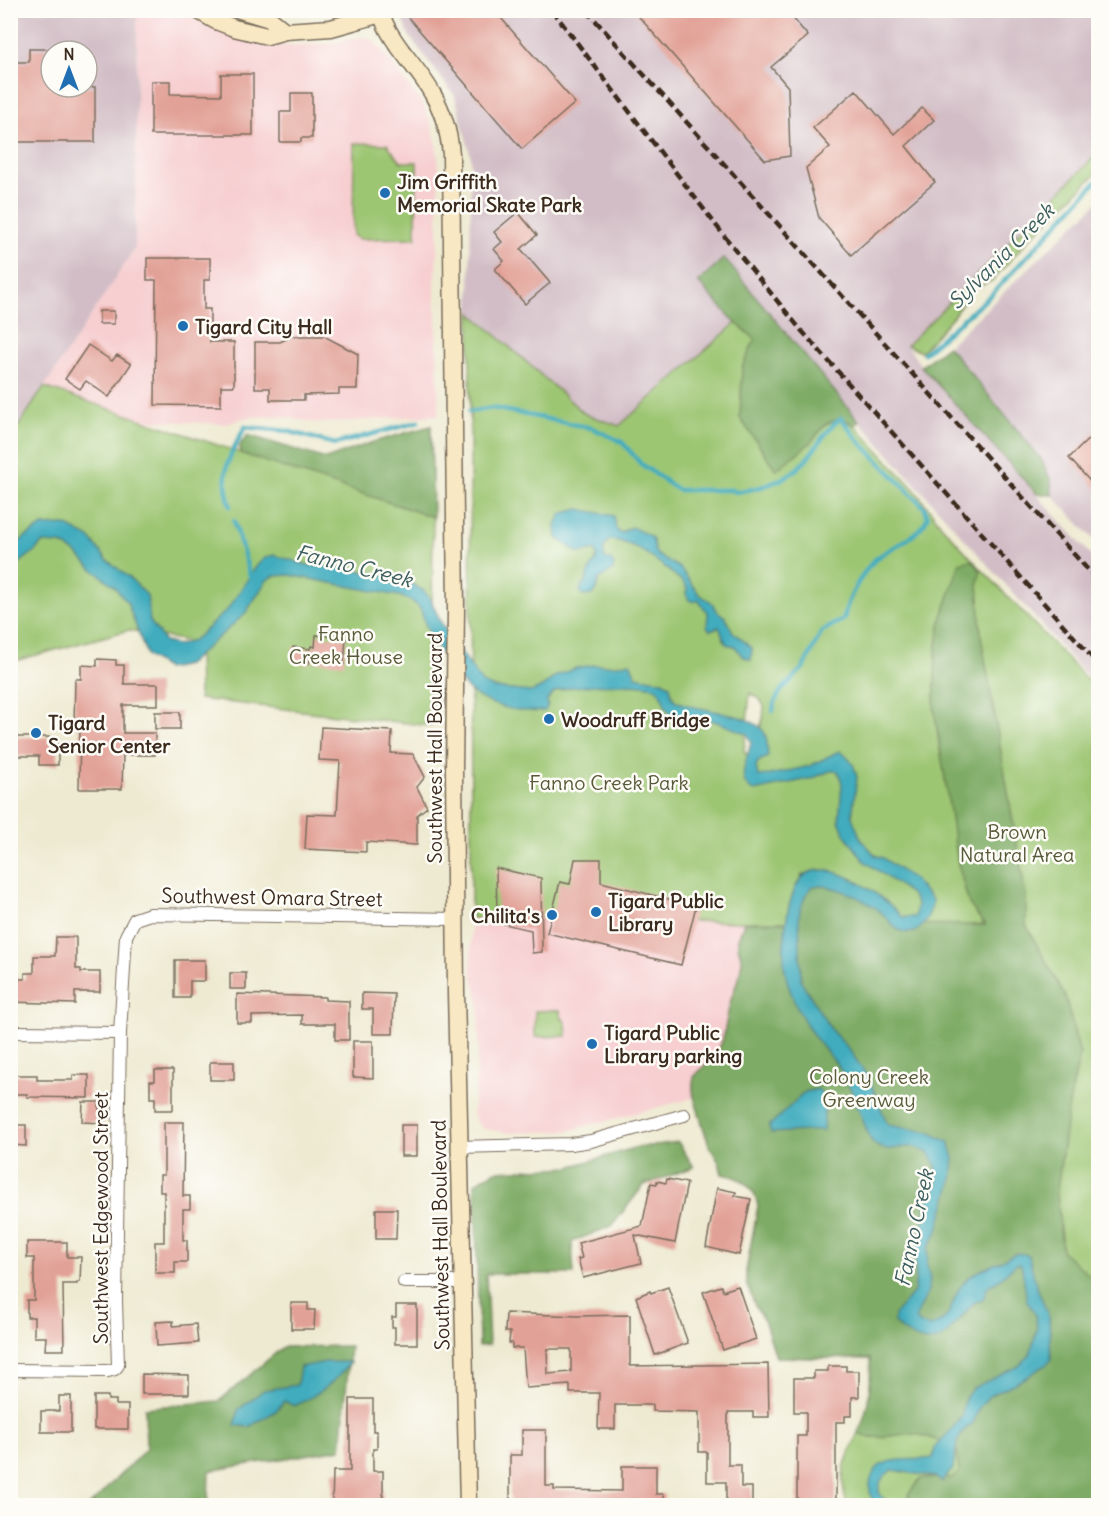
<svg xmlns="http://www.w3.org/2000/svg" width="1109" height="1516" font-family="Delius,sans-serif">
	<rect width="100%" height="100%" fill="#fdfcf7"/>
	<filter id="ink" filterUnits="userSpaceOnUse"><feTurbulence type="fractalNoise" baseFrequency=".0167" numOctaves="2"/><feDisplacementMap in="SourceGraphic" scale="12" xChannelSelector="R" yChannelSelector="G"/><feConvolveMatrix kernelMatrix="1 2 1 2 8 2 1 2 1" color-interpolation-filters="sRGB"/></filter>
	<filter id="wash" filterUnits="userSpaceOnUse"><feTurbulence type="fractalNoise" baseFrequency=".008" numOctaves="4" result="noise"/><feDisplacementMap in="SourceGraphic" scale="24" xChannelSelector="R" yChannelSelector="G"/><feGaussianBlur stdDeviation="1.35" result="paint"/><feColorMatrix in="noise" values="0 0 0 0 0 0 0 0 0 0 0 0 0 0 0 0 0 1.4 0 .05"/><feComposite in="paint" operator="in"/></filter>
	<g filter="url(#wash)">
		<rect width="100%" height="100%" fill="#eeead1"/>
		<path fill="#f7cfd1" d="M137 11H188L197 19 243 38 268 44 297 46 324 44 365 37 374 41 385 54 423 105 431 123 436 142 439 166 438 241 435 285 439 415 319 423 279 416 247 417 226 424 141 420 44 387 135 248Z
			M471 918 745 922 741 928 738 946 742 961 740 973 730 1003 725 1031 718 1051 694 1077 693 1084 694 1098 567 1131 511 1133 484 1129 476 1122 473 1113 479 1042V1001L471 969Z"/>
		<path fill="#d2bdc6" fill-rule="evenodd" d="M11 11H137L135 248 18 427 11 431ZM51 51H87V87H51Z
			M398 11H1098V152L907 345 921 366 1098 563V688L859 421 725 259 698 282 736 323 619 426 585 414 470 312 471 157 455 96 410 37Z
			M1098 202V544L1052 495 1051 481 1041 459 948 346Z"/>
		<path fill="#9dc673" stroke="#6c7848" stroke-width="1.5" fill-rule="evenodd" d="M354 143 387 144 401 162H417L416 238 358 239 353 235Z
			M1098 153V172L1030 238 992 281 972 289 954 315 921 352 907 345Z
			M470 312 585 414 619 426 736 323 756 339 742 368 809 444 826 424 841 418 855 425 915 490 942 526 973 560 1098 691V1505H847C834 1460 856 1450 867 1411 872 1395 871 1376 870 1359L776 1357 765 1322 756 1308 747 1284 746 1272 758 1206C755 1187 741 1176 722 1174L719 1160 710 1148 701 1120 693 1093V1084L694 1077 718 1051 723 1039 730 1003 740 973 742 961 738 946V939L744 922 471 918ZM942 616 941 756C932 708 934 663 942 616ZM750 693 759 698 764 706 763 718 750 760 744 751Z
			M44 387 433 517 431 726 199 699 198 643 129 630 11 662V431L18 427Z
			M560 1010 561 1016 566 1024 567 1036 535 1037V1011Z"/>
		<path fill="#7eab65" stroke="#5c6a42" stroke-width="1.5" d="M724 258 859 421 855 425 841 418 826 424 809 444 776 470 740 418 742 368 755 339 736 323 698 282Z
			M948 346 1041 459 1051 481 1052 495 1037 494 921 366Z
			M431 426 433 517 242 454 239 446 248 435 326 459 373 442Z
			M973 560 981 571 978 581 981 636 1026 897V925L1065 996 1080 1054 1069 1104 1057 1191 1062 1251 1098 1283V1505H908L909 1493 921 1478H953L959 1472 957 1451C941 1442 925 1433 907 1434 891 1435 873 1441 858 1434 869 1409 872 1386 870 1359L776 1357 765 1322 756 1308 747 1284 746 1272 758 1206C755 1187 741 1176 722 1174L719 1161 710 1148 701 1120 693 1093V1084L694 1077 718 1051 723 1039 730 1003 740 973 742 961 738 946V939L745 922H791L802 875 829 874 885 909 897 924 985 925 969 904 958 864 934 708 936 650 942 616 960 563Z
			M678 1142 694 1167 644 1185 612 1226 572 1242 574 1274H486L489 1345 479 1346 475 1183 496 1171 569 1167 634 1148Z
			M350 1346 341 1449 209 1471 208 1505 89 1506 146 1449 145 1408 219 1401 283 1347Z"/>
		<path fill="#40acbe" stroke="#3e6b6e" stroke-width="1.5" d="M579 509 614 516 616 529 620 533 632 527 650 536 653 540 655 552 659 556 680 568 699 594 711 602 717 611 725 617 733 632 752 648 751 660 742 656 735 646 726 644 719 627 710 630 707 626 708 613 698 600 694 602 689 600 686 594 687 588 684 583C665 567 635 540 609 540 603 547 602 552 606 560H611L614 565 612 571 599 579 596 591 592 595 583 596 580 591 582 585 586 583C587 568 594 568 597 556L595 550 581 553 577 552 557 538 556 525 561 514Z
			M65 525 90 538 106 559 131 579 147 595 150 621 165 642 178 645 194 640 227 610 258 564 265 558 274 555 308 565 351 569 397 578 412 584 424 591 431 600 440 621 482 683 494 688 531 692 542 687 556 676 576 668 594 665H617L630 662 636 676 662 681 670 685C671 689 671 695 673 698 682 711 755 710 765 734 768 741 767 750 768 757L759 761 756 766 758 776 770 775 810 766 839 751 846 756 853 764 857 777 852 817 861 839 875 855 883 858 913 879 933 901C929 917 920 942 897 929 890 924 885 914 877 909 859 897 835 884 812 886L805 896 799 914 801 981 832 1031 848 1048 868 1077 888 1125 929 1132 949 1142 954 1158 952 1181 937 1233 928 1248 927 1265 930 1280 927 1294 915 1319 921 1324 930 1327C954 1316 948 1311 958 1291 966 1275 983 1269 999 1262 1010 1257 1016 1249 1029 1256L1036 1285 1049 1317 1051 1359 1046 1365 1025 1378 989 1396 979 1408 973 1423 963 1431 957 1442 953 1469 942 1482 935 1477 892 1470C874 1482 874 1497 895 1505L876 1506C871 1499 869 1492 870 1484 874 1451 912 1463 933 1458L935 1447 952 1429 962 1415 965 1398 973 1388 1019 1366 1030 1355 1037 1328 1035 1314 1027 1301 1022 1268 1020 1264H1016L996 1282 988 1286 983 1300 973 1303C967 1312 961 1317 954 1325 950 1329 947 1335 941 1338 924 1347 906 1334 894 1323V1315L914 1292 916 1277 915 1250 925 1218 926 1203 937 1184 936 1165 930 1154C925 1152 919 1148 914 1147 898 1145 885 1157 871 1140 869 1137 867 1131 866 1128 859 1111 853 1093 845 1077 837 1061 822 1048 812 1033 800 1015 789 993 785 971 781 949 786 884 808 873 835 859 886 898 902 917H915L917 905 911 894 864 861 846 836 839 821 842 784 838 771H830L813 778 754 791C734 782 748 759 751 742L747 734C733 729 718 721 703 718 694 716 685 718 676 715 660 711 667 694 655 688 642 681 571 685 557 691 553 692 550 697 547 700L548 705 545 711C520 713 488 707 469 690 458 680 439 651 431 637 418 614 429 606 399 596L290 575 274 576 267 580 245 614 187 665 167 669 147 656 127 602 114 586 91 568 75 552 61 544 42 543 34 552 11 569V549L25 537 43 526Z
			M818 1089 825 1097 823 1130 771 1133 769 1126 805 1092Z
			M326 1362H350C337 1381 316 1396 294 1406L284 1401 276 1411 249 1427 235 1425 238 1410 264 1390 297 1385 300 1367Z"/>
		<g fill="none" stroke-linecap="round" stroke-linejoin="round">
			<path stroke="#40acbe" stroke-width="4.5" d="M924 353 991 295 1098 180
				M469 412 493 408 592 428 622 442 641 464 678 490H732L735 492C760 489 786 482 804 462 817 448 825 430 841 418L859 441 924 507 928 517C917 538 899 543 881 555 865 565 846 601 844 619L822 631 803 668 780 692 774 704 773 711
				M230 506C220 467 228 460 245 427L287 431 335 444 418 422
				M234 521 251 579"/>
		</g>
		<g id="blocks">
			<path fill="#e2a197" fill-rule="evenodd" d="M411 10H494L575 103 522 149 406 15Z
				M633 10H786L808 36 771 67 788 87 790 156 765 160Z
				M29 49H51V87H95V142H10V99H15V62H29Z
				M221 74H253V135H151V81H170V94L221 95Z
				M856 90 894 134 922 108 934 120 906 146 935 182 851 255 819 218 806 168 830 147 813 128Z
				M291 93H312V138H301V142H280V112H291Z
				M518 212 537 235 521 249 550 283 525 304 495 269 504 261 494 249 502 242 494 232Z
				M147 258H210V280H204V309H210V342H234V386H221V406L155 405 156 280H147Z
				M99 311H114V324H99Z
				M293 336H324L358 354 357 389H339V394L304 395V400H270V388H255V342H280Z
				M88 345 112 361 117 355 131 364 109 397 86 381 80 389 65 379Z
				M1098 430V490L1069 458Z
				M316 635 346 638 344 664 309 661V664L292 662 293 647 310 649 311 646 315 647Z
				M97 659 116 660V665H124V684H158V705H123V733H155V755H123L122 789H79L80 727H74L75 679H81V665L97 666Z
				M155 712H180V729H155Z
				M321 727 392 731 391 753 413 754 425 777 417 787 427 807 417 815V845L366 842V852L305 849 307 814 337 815 340 761 319 760Z
				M10 737H49V743H58V765H39V756H16V753H10Z
				M575 859H601V882L696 906 681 965 547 933 560 882 570 884Z
				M496 868 541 878 542 952 532 953 531 930 504 924V916L497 914Z
				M56 937H76V969H81V972H100V992H75V1004L10 1002V979H25V973H34V956H55Z
				M175 960H205V981H190V998H175Z
				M230 973H246V989H230Z
				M362 993 394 994 393 1034H373V1009H362Z
				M237 994 325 997V1000L349 1001V1040H335V1024H302V1015L252 1016V1023H237Z
				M353 1041H373V1078L353 1077Z
				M210 1062H234V1080H210Z
				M155 1070H173V1110H155V1098H150V1081H155Z
				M10 1075H37V1080H73V1075H89V1098L27 1097V1094H10Z
				M83 1102H99V1109H104V1123L82 1122Z
				M164 1122H184L183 1196H190V1209H183V1240H187V1262H175V1273H155V1242H164V1192H160V1175H164Z
				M10 1125H26V1146L10 1145Z
				M401 1125H417V1156H401Z
				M667 1179 687 1183 675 1243 635 1235 641 1263 583 1278 578 1259 582 1258 578 1243 642 1226 651 1183 657 1184V1181L666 1183Z
				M717 1188 736 1192 735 1196 751 1199 739 1255 706 1247Z
				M376 1209H397L396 1239H376Z
				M27 1242H67V1257H81L80 1282H77V1284H63L64 1350H45L46 1337H34V1317H27V1300H34V1258H27Z
				M721 1286 723 1291 738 1286 756 1339 723 1350 703 1292Z
				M668 1287 688 1343 655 1355 636 1297 650 1291 651 1293Z
				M291 1303H308V1310H315L314 1329H291Z
				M396 1305H417V1344H395V1327H392V1317H396Z
				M506 1313 577 1316 630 1315V1364L629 1365 630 1366 768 1364 769 1417H753V1412H728V1465H741V1487H752V1506H726V1482H707V1452H699V1412L653 1411V1405H615V1429H598L599 1393H570V1385L526 1388 523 1348H512V1343H509L510 1332H505ZM547 1349H571V1372L548 1374Z
				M173 1321V1326L196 1324 198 1343 157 1346 156 1322Z
				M828 1366H846V1371H859V1397H852V1416H845V1422H836V1506H797V1436H806V1412H794V1378H814V1371H828Z
				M142 1374 189 1375V1394H142Z
				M59 1396H71V1432H41V1411H59Z
				M94 1396H108V1400H116V1405H128V1429H94Z
				M350 1399H373V1431H377V1449H373V1471H383V1506H332L333 1471H350Z
				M522 1430H546V1486H554V1490L622 1491V1466H656V1494H664V1506H510V1455H522Z"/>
		</g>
	</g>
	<g filter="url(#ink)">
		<use href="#blocks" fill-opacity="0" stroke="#7a6d5d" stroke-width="1.5"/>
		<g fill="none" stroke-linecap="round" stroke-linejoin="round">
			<defs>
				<path id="street" d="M10 1032 120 1033
					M458 1147 571 1144 591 1141 684 1115
					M404 1282H462
					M10 1370 108 1371 115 1369 118 1365 116 1301 120 1033 126 936 135 919 150 914 455 919"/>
				<path id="secondary" d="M197 10 216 21 234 28 267 36 285 31 331 28 381 14
					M240 10 270 19 285 31
					M380 10C389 43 416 64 432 93 444 113 449 132 451 154L456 610 454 769 456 993 468 1506"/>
			</defs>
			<use href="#street" stroke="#7a6d5d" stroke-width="14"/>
			<use href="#secondary" stroke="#7a6d5d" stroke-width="19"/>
			<use href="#street" stroke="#fff" stroke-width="12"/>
			<use href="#secondary" stroke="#f8e8c3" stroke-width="16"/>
			<path stroke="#3b2a1e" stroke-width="4.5" stroke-dasharray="9 4.5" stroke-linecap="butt" d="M552 10 725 237 801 330 1098 664
				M586 10 1098 581"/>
		</g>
	</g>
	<g fill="#1f6fb2" stroke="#fdfcf7" stroke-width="2">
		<circle cx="385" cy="193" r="6"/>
		<circle cx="183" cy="326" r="6"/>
		<circle cx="549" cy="719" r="6"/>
		<circle cx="36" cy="733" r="6"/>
		<circle cx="596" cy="912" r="6"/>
		<circle cx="552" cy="915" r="6"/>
		<circle cx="592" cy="1044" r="6"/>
	</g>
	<g text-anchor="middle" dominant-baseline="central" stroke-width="5" stroke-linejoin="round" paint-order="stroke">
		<g font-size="20" font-weight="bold" fill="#3b2a1e" stroke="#fdfcf7" text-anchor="start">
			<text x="397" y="181">Jim Griffith<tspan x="397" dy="23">Memorial Skate Park</tspan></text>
			<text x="195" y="326">Tigard City Hall</text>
			<text x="561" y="719">Woodruff Bridge</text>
			<text x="48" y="722">Tigard<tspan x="48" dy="23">Senior Center</tspan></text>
			<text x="608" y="900">Tigard Public<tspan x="608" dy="23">Library</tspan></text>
			<text x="540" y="915" text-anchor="end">Chilita's</text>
			<text x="604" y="1032">Tigard Public<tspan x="604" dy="23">Library parking</tspan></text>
		</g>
		<g font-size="20" fill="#585938" stroke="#fdfcf7">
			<text x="346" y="633">Fanno<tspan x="346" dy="23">Creek House</tspan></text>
			<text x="609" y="782">Fanno Creek Park</text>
			<text x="1017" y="831">Brown<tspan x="1017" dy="23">Natural Area</tspan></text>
			<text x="869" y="1076">Colony Creek<tspan x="869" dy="23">Greenway</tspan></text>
		</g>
		<g font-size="20" fill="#3b2a1e" stroke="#fdfcf7">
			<text transform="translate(434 748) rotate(-90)">Southwest Hall Boulevard</text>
			<text transform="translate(272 897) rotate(1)">Southwest Omara Street</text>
			<text transform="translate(100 1218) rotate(-90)">Southwest Edgewood Street</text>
			<text transform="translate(440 1235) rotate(-91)">Southwest Hall Boulevard</text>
		</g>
		<g font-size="21" font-style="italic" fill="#3d5e5e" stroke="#fdfcf7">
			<text transform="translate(1001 256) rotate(-45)">Sylvania Creek</text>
			<text transform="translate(354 566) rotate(14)">Fanno Creek</text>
			<text transform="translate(914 1228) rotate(-78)">Fanno Creek</text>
		</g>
	</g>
	<rect width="1109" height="1516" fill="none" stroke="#fdfcf7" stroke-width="36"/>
	<g transform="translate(69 69)"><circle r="28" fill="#fdfcf7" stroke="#afa8a0" stroke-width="1.5"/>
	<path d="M0-4.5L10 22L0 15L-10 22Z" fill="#1f6fb2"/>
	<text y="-9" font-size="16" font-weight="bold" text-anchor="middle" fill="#3b2a1e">N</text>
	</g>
</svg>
